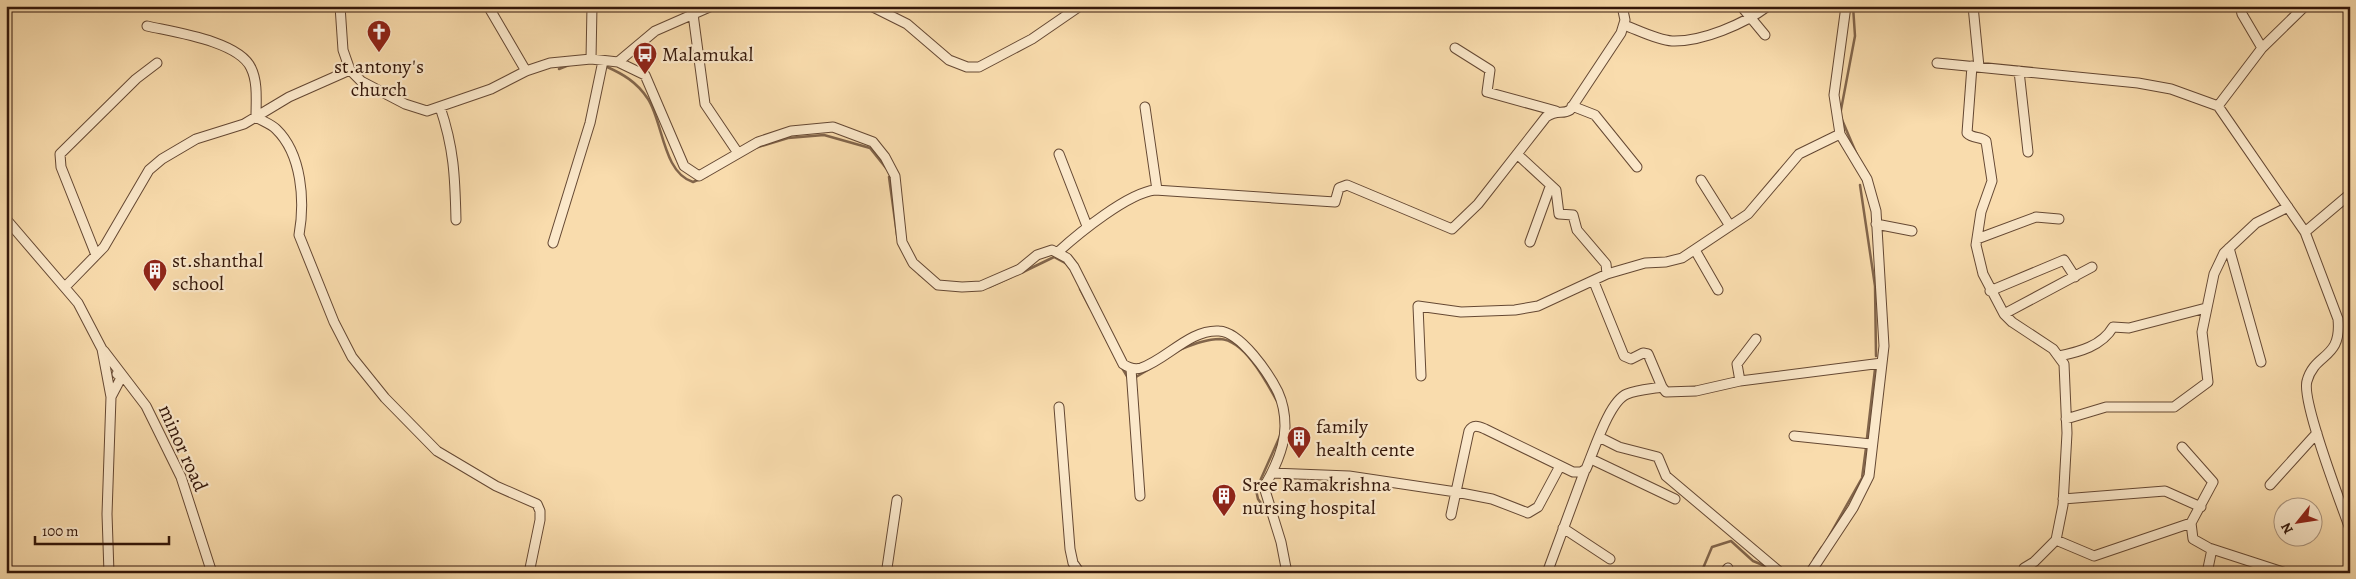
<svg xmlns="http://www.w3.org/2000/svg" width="2356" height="579" font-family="Alegreya,serif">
	<rect width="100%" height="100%" fill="#f9dcad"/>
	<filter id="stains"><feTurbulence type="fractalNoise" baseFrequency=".004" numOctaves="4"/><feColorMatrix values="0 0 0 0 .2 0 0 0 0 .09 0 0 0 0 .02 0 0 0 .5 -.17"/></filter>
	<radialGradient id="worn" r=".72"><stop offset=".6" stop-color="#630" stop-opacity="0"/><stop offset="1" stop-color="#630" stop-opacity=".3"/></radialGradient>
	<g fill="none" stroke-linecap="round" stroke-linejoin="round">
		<path stroke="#82654b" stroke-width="2.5" d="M1853 6 1855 36 1840 115 1857 155
			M1872 6H1894
			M605 66C623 74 637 82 648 99 663 122 663 173 693 182L707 176
			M559 69 569 65
			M755 148 788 138 824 135 870 148 886 168
			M889 177 897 235
			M1860 185 1875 286 1876 356
			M1023 272 1054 257 1067 264
			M919 274 934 286
			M989 287 1011 277
			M1080 289 1090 308
			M1179 350C1192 345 1206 339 1220 339 1245 340 1267 383 1278 403
			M1121 366 1128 378
			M1136 377 1151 368
			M1867 438 1875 369
			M1268 513 1258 499 1256 490 1280 436
			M1827 540 1862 478 1866 448
			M1814 559 1822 547
			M1701 573 1712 547 1731 541 1753 561 1770 568"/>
		<defs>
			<path id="street" d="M340 6 343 50 350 70 361 81 405 104 427 111 491 89 526 71 550 63 591 59 618 62 655 31 712 6
				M488 6 526 71
				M871 6 907 24 949 60 967 67H979L1032 39 1080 6
				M1741 6 1765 35
				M1973 6 1979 67
				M2240 6 2242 14 2262 48 2218 106 2305 232 2338 319C2342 360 2315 352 2307 381 2301 400 2341 504 2350 529
				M693 14 705 104 738 153
				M1624 25C1638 30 1657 40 1672 41 1702 42 1744 24 1768 6
				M147 26C173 32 239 41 251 68 258 82 256 101 256 117 262 121 271 124 276 129 302 154 305 201 299 235L334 322 352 357 385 398 437 451 496 486 537 504 540 511V520L529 573
				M1455 48 1490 70 1487 92 1556 111
				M2262 48 2305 6
				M591 59 592 6
				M618 62 645 75 684 166 699 176 758 142 791 131 833 127 873 142 885 157 895 176 902 242 913 263 938 285 962 287 981 286 1020 269 1037 255 1052 250 1067 258 1074 267 1123 364C1129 368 1134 370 1141 368 1166 360 1190 329 1219 331 1241 332 1269 374 1278 392 1283 403 1285 415 1285 426 1285 446 1274 470 1264 487L1281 542 1287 573
				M1937 63 2138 83 2171 89 2218 106
				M1972 66 1967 133C1973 139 1980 136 1986 141L1992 181 1981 212 1976 245 1983 274 2004 314 2012 322 2053 349 2064 364 2067 433 2063 505 2056 540 2034 562 2024 568 2023 573
				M2019 71 2028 152
				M1572 106 1595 115 1637 167
				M440 107C454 148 455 177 456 220
				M1145 107 1157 190
				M1059 154 1087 226
				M1517 154 1556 190 1559 214 1573 215 1577 230 1606 264 1607 274
				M1701 180 1730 226
				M6 219 78 303 102 349 111 397 107 514 109 573
				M1876 224 1912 231
				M2305 232 2350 194
				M1977 239 2036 217 2059 219
				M1530 242 1550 187
				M553 243 590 123 603 61
				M2229 248 2261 362
				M1695 250 1718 290
				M1058 252C1079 233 1128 193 1155 190L1335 202 1339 188 1347 185 1452 229 1478 204 1546 117C1558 109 1562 115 1570 110L1621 33 1625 20 1622 6
				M96 255 61 167 60 154 136 79 157 63
				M1594 282 1624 356 1631 359 1643 353 1648 354 1662 387 1666 392 1696 391 1740 381 1882 363
				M65 287 104 247 149 170 162 159 196 139 244 124 289 97 350 70
				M1990 291 2064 260 2075 277
				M2004 314 2092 267
				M104 351 146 406 181 477 212 573
				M2059 356C2079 352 2102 346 2113 327L2129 328 2206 308
				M1131 369 1140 496
				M1421 376 1418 306 1461 312 1515 310 1538 306 1607 274 1645 263 1666 262 1682 258 1748 214 1799 154 1840 134
				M1740 381 1737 364 1756 339
				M111 397 122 376 117 374
				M1059 407 1070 549 1073 563 1080 573
				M2066 419 2106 407H2174L2208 382 2202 332 2214 274 2224 253 2256 223 2288 207
				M1794 436 1871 444
				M1599 437 1619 447 1658 457 1666 476 1781 573
				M2182 447 2213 482 2191 523 2193 539 2209 548 2286 573
				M1591 459 1675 499
				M1272 473 1349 476 1456 492 1492 499 1528 513 1538 507 1560 466
				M2270 485 2317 433
				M2063 499 2165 491 2201 507
				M1451 515 1469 431C1473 424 1478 426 1485 429L1573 472H1581L1586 469C1594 451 1609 401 1627 394 1637 390 1651 389 1662 387
				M1563 528 1610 559
				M2056 540 2094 556 2191 523
				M889 573 887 568 897 500
				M1547 573 1585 470
				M1724 573 1728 568
				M1810 573 1853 508 1869 476 1884 346 1876 211 1867 179 1840 134 1834 95 1846 6
				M2207 573 2212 549"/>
		</defs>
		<use href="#street" stroke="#654833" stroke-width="11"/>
		<use href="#street" stroke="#fbe8ca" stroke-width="9"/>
	</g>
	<defs>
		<symbol id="church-pin" viewBox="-11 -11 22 30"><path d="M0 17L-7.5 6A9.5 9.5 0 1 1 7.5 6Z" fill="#8f2418" stroke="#fbe8ca"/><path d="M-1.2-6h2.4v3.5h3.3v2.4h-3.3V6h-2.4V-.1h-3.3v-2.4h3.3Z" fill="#fff"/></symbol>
		<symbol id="bus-pin" viewBox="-11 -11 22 30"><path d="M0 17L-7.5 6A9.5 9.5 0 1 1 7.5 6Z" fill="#8f2418" stroke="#fbe8ca"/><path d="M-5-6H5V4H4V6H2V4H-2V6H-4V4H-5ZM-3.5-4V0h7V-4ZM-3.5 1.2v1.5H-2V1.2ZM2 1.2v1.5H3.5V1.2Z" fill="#fff"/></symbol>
		<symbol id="building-pin" viewBox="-11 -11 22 30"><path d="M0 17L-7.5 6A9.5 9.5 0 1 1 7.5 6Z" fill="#8f2418" stroke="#fbe8ca"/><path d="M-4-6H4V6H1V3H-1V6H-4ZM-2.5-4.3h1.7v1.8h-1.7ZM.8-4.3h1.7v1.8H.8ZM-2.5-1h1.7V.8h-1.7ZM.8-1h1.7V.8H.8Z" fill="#fff"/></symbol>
	</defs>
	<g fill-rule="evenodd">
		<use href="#church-pin" x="365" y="18" width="28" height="38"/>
		<use href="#bus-pin" x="631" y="40" width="28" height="38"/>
		<use href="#building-pin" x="141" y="257" width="28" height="38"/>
		<use href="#building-pin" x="1285" y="424" width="28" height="38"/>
		<use href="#building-pin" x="1210" y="482" width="28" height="38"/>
	</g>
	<g text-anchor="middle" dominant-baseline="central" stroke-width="4.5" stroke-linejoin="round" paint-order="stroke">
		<g font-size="20" fill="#34170a" stroke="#fbe8ca" text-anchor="start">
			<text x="662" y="54">Malamukal</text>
			<text x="379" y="66" text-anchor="middle">st.antony's<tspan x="379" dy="23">church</tspan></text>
			<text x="172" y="260">st.shanthal<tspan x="172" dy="23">school</tspan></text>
			<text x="1316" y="426">family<tspan x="1316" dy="23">health cente</tspan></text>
			<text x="1242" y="484">Sree Ramakrishna<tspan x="1242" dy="23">nursing hospital</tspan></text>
		</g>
		<g font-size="20" fill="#34170a" stroke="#fbe8ca">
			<text transform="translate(183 448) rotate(66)">minor road</text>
		</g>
	</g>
	<rect width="2356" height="579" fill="none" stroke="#f9dcad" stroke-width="25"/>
	<rect x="8" y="8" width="2341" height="564" fill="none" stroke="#34170a" stroke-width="2.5"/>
	<rect x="12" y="12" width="2331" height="554" fill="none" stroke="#34170a"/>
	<g transform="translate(2298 522) rotate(240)"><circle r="24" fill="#fbe8ca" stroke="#ab947d"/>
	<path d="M0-4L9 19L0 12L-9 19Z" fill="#8f2418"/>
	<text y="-8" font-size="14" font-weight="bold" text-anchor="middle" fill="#34170a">N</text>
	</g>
	<path d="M35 536v8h134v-8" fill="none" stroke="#34170a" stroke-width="2.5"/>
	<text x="42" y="536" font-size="15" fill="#34170a" stroke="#fbe8ca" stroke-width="4" paint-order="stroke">100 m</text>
	<rect width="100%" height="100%" filter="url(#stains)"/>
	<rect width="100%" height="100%" fill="url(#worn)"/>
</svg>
